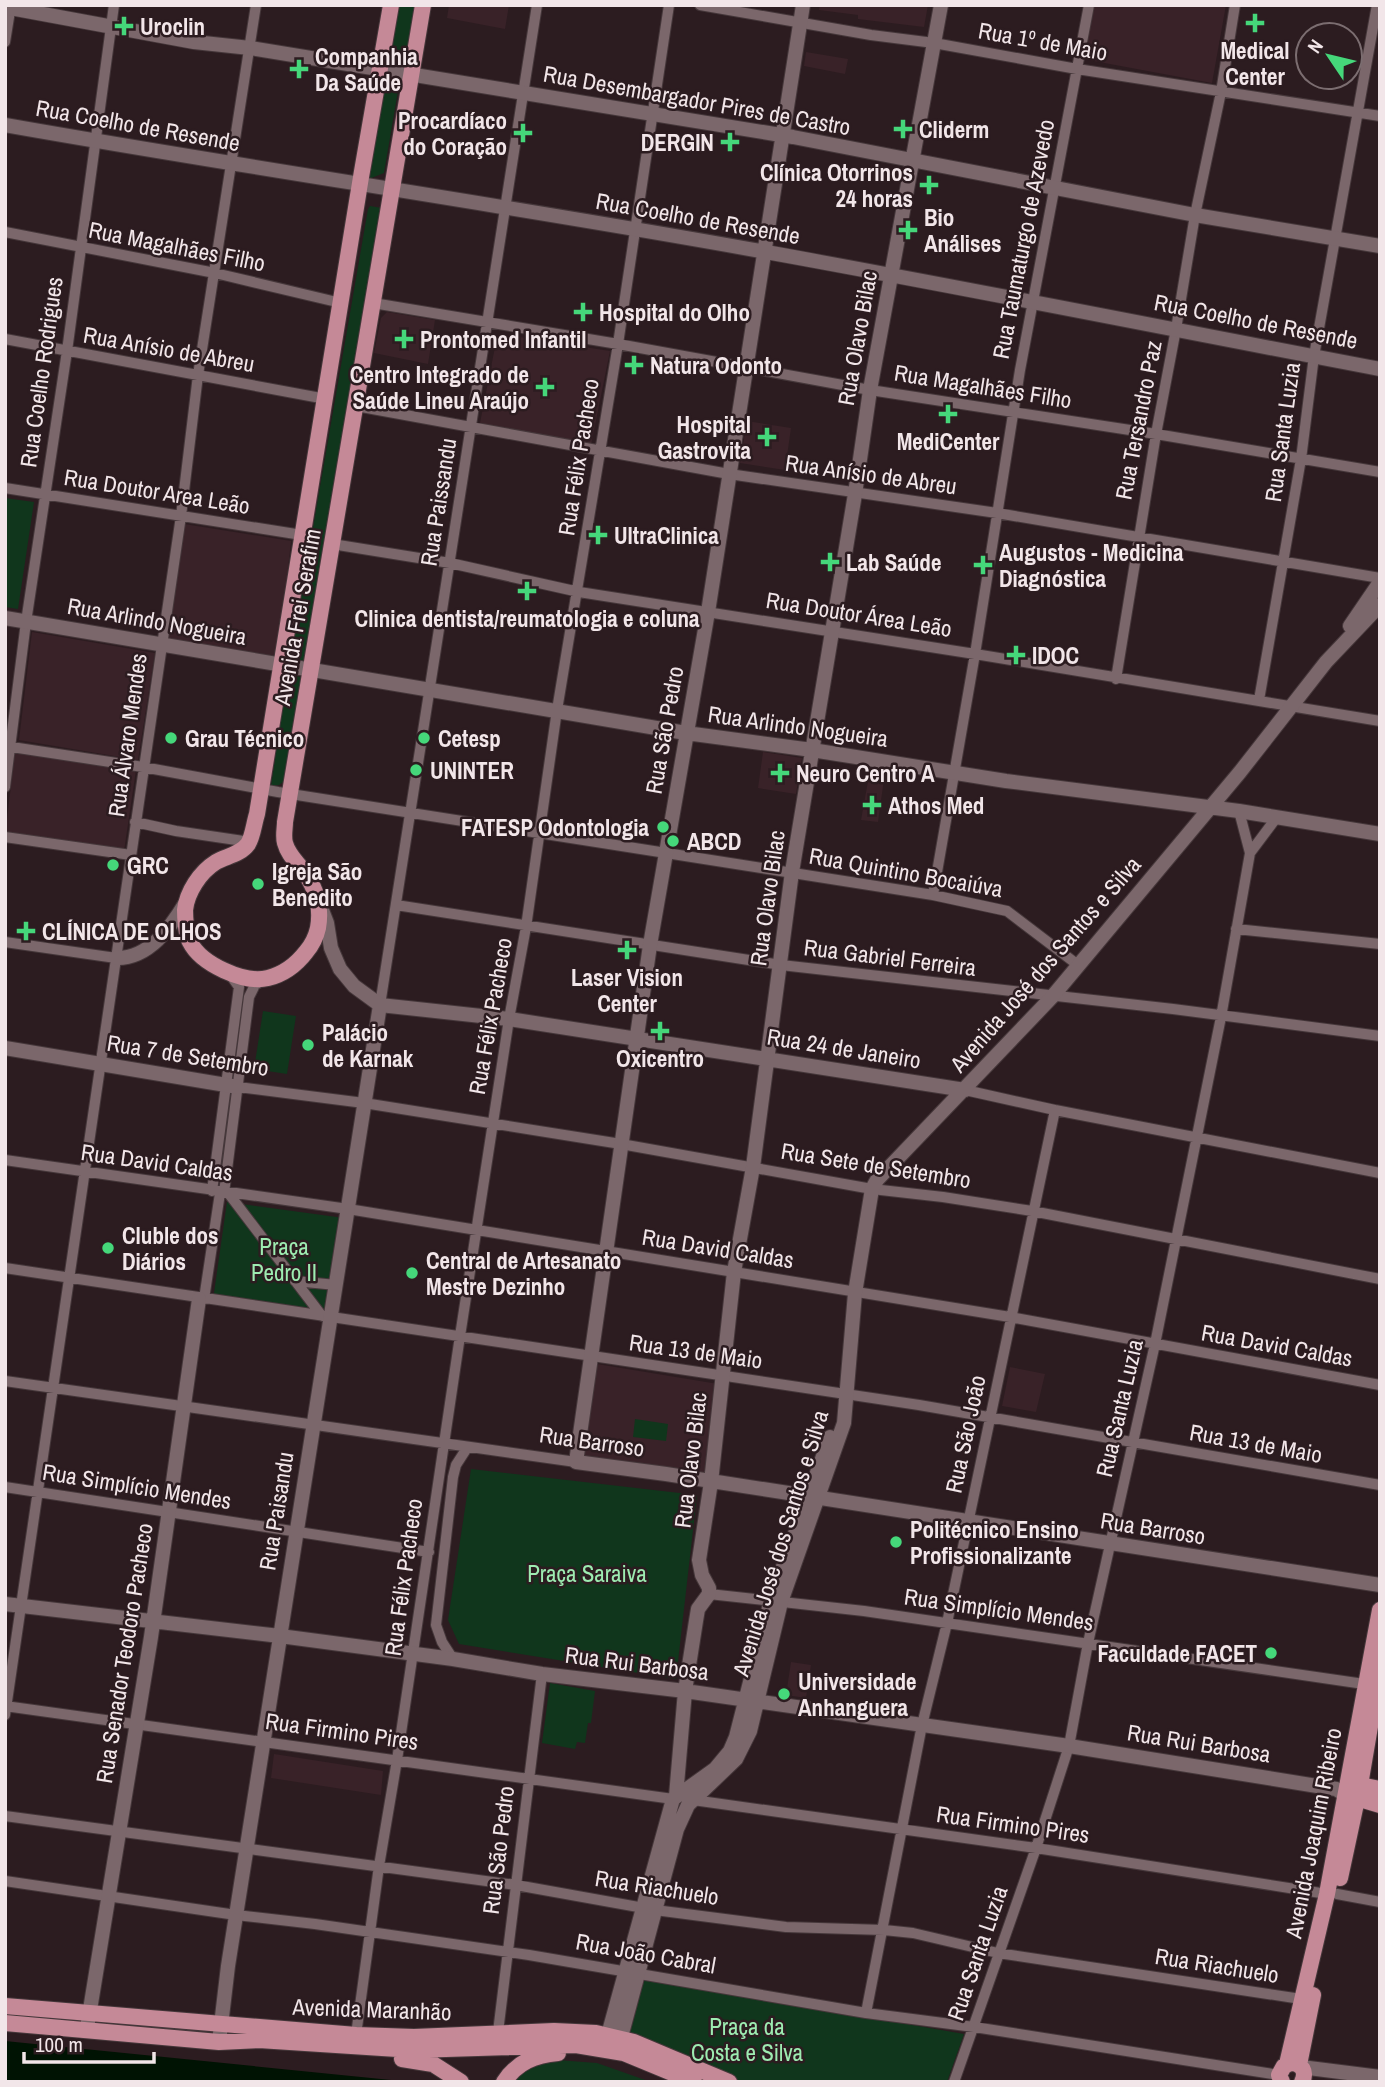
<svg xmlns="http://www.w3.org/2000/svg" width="1385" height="2087" font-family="'Archivo Narrow',sans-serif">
	<rect width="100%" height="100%" fill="#2c1c20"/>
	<path fill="#392228" d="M449 5H509L505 29 447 18Z
		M820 5H928L924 27 858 19V15L819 10Z
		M1093 5H1226L1212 83 1083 59Z
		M806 52 848 59 845 74 804 66Z
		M387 312 435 320 428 364 374 353 381 318Z
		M500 334 610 351 591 445 480 423 497 337Z
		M747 421 791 428 785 470 740 463Z
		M184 524 291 541 278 662 166 643Z
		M32 632 155 653 138 760 19 740Z
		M763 752 802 758 796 794 758 788Z
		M15 753 136 770 124 851 5 835Z
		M870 770 885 772 878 822 861 820Z
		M597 1364 718 1384 705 1477 584 1459Z
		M1010 1367 1045 1374 1036 1412 1002 1406Z
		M791 1662 811 1665 806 1698 786 1695Z
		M274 1754 383 1771 381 1795 271 1778Z"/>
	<path fill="#10361c" d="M399 5H415L406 58 390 56Z
		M395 85H399L384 173 369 179 384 92Z
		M370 206 382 208 308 663 290 661 368 209Z
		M5 498 34 502 18 609 5 607Z
		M291 676 303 677 287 779 279 785 271 786 286 686Z
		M263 1011 296 1016 287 1074 254 1069Z
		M227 1202 344 1218 328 1315 213 1300Z
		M635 1419 668 1424 666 1441 633 1437Z
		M471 1469 697 1495 676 1679 459 1644 448 1620Z
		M550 1683 595 1691 591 1723H588L585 1743 577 1742 575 1749 542 1743Z
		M643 1978 964 2034 947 2082H739L627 2036Z
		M557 2060 597 2063 651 2082H514C524 2068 542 2064 557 2060Z"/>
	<path fill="#001303" d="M5 2041 391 2080 393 2082H5Z"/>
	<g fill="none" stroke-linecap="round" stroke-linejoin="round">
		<defs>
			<path id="street" d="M700 5 871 35 934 43 1077 69 1380 116
				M5 42 11 5
				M5 232 215 273 341 303
				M373 303 618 344 870 390 1156 434 1380 472
				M5 339 326 399
				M356 406 729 474 997 513 1380 578
				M5 488 302 535
				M332 544 450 563 579 592 975 654 1380 721
				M1116 679 1156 434 1176 329 1195 215 1221 92 1235 5
				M1259 700 1301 459 1314 356 1377 5
				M5 746 143 767 278 792 933 895 1007 911 1078 965
				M5 787 26 622 67 351 114 5
				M135 822 176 831 250 842
				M5 837 131 855
				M1250 853 1277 817
				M933 895 975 654 1020 370 1089 5
				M396 905 781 965 1173 1009 1380 1036
				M1236 929 1380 944
				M5 942 116 958
				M380 1005 537 5
				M238 1087 364 1103 621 1144 872 1189 943 1197 1032 1211 1380 1279
				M965 1090 1055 1110 1380 1173
				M5 1160 348 1209 1010 1317 1380 1385
				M212 1191 239 987 229 973
				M224 1193 249 997 255 985 264 980
				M229 1194 322 1316
				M5 1268 919 1405 1380 1485
				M295 1281 336 1285
				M204 1299 220 1193
				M5 1381 576 1462
				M5 1487 429 1552
				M709 1594 864 1611 1364 1684
				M453 1659 442 1642 436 1625 453 1477 456 1465 467 1448
				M5 1706 673 1799
				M5 1715 181 516 198 375 256 5
				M693 1800 1036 1848 1327 1894
				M5 1816 516 1885 655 1910 786 1927 884 1930 913 1933 998 1953 1301 1999
				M5 1881 236 1915 315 1924 529 1955 866 2013 974 2027 1279 2075
				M1337 1894 1380 1902
				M866 2013 922 1725 947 1623 1055 1110
				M498 2032 542 1674
				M356 2035 379 1866 397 1760 460 1336 509 1019 526 927 557 710 618 344 669 5
				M954 2082 1036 1848 1069 1746 1088 1643 1155 1344 1221 1017 1250 853 1239 811"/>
			<path id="secondary" d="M803 5 708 612 650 945 576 1462 666 1474 1380 1585
				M5 7 194 42 250 48 793 137 1195 215 1380 246
				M5 125C259 170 513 206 766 252 971 289 1175 330 1380 369
				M5 618 686 733 812 750 1006 781 1239 811 1380 834
				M1350 626 1380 582
				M320 905 327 923 331 948 340 969 354 986 380 1005 509 1019 965 1090
				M116 958C149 959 171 927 186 902
				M5 1048 238 1087
				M5 1604 280 1636 453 1659 542 1674 685 1691 1069 1746 1336 1789 1344 1794
				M676 1796 685 1691 696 1621 698 1609 709 1594V1588L702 1575 699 1560 711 1482 734 1272 753 1167 792 872 855 494 870 390 941 5
				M88 2022 151 1637 199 1299
				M219 2042 228 1966 380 1005
				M614 2042 608 2035 673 1799 715 1769 730 1751 736 1737 771 1600 830 1437
				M611 2044 621 2037 677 1829 688 1805 736 1759 750 1731 781 1602 844 1423 855 1293 872 1189 877 1180 1052 997 1240 772 1326 662 1380 605
				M1301 2067 1380 2077"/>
			<path id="primary" d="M391 5 361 177 257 814C254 823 253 836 248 844 240 855 226 856 216 862 200 872 187 892 185 910 185 917 186 935 190 942 201 964 244 984 268 978 284 974 296 965 306 952 312 945 316 937 318 928 322 906 316 887 302 869 295 860 288 854 285 843 283 836 285 828 285 822L423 5
				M1360 1785 1380 1789
				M1350 1796 1380 1805
				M1340 1878 1360 1785 1380 1668
				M5 2006 356 2035 414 2037 554 2031 596 2033 634 2042 729 2082
				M5 2023 219 2042 259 2040 413 2050 576 2045 624 2053 694 2082
				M402 2059 433 2064 461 2082
				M1287 2064 1327 1894 1380 1610
				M1299 2065 1313 1995
				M504 2082C517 2062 535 2055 558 2053
				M1282 2082 1279 2075 1284 2066 1291 2063C1302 2063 1307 2072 1302 2082"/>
		</defs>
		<use href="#street" stroke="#45373a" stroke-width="12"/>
		<use href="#secondary" stroke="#45373a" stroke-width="16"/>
		<use href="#primary" stroke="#45373a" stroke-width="18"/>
		<use href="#street" stroke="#7b676b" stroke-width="10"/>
		<use href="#secondary" stroke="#7b676b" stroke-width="14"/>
		<use href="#primary" stroke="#c58997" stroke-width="16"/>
	</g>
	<g fill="#45d77a" stroke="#2c1c20" stroke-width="2.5">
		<path d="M1251.5 12.5h7v7h7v7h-7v7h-7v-7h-7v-7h7z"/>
		<path d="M120.5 15.5h7v7h7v7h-7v7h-7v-7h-7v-7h7z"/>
		<path d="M295.5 58.5h7v7h7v7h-7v7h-7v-7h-7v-7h7z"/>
		<path d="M899.5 118.5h7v7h7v7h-7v7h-7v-7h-7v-7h7z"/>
		<path d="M519.5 122.5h7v7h7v7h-7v7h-7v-7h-7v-7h7z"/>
		<path d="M726.5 131.5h7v7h7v7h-7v7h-7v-7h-7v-7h7z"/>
		<path d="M925.5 174.5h7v7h7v7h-7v7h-7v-7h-7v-7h7z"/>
		<path d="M904.5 219.5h7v7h7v7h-7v7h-7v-7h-7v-7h7z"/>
		<path d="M579.5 301.5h7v7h7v7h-7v7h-7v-7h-7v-7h7z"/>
		<path d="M400.5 328.5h7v7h7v7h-7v7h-7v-7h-7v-7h7z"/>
		<path d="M630.5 354.5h7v7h7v7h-7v7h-7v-7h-7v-7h7z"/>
		<path d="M541.5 376.5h7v7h7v7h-7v7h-7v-7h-7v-7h7z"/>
		<path d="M944.5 403.5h7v7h7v7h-7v7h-7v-7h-7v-7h7z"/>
		<path d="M763.5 426.5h7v7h7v7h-7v7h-7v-7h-7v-7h7z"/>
		<path d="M594.5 524.5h7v7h7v7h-7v7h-7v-7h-7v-7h7z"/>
		<path d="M826.5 551.5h7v7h7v7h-7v7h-7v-7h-7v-7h7z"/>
		<path d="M979.5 554.5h7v7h7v7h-7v7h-7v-7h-7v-7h7z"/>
		<path d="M523.5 580.5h7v7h7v7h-7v7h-7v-7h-7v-7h7z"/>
		<path d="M1012.5 644.5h7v7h7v7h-7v7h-7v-7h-7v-7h7z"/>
		<circle cx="171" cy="738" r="7"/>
		<circle cx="424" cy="738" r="7"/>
		<circle cx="416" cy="770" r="7"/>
		<path d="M776.5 762.5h7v7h7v7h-7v7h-7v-7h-7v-7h7z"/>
		<path d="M868.5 794.5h7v7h7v7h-7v7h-7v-7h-7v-7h7z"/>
		<circle cx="663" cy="827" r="7"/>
		<circle cx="673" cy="841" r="7"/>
		<circle cx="113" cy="865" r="7"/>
		<circle cx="258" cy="884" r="7"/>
		<path d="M22.5 920.5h7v7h7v7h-7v7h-7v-7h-7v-7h7z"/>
		<path d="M623.5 939.5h7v7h7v7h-7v7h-7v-7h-7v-7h7z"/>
		<path d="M656.5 1020.5h7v7h7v7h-7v7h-7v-7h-7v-7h7z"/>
		<circle cx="308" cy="1045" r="7"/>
		<circle cx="108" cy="1248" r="7"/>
		<circle cx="412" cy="1273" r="7"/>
		<circle cx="896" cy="1542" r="7"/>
		<circle cx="1271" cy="1653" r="7"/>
		<circle cx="784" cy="1694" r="7"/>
	</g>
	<g text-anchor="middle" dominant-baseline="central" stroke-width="5" stroke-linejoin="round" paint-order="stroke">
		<g font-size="23" font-weight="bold" fill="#f2e6e9" stroke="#2c1c20" text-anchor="start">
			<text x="140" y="26">Uroclin</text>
			<text x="1255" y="50" text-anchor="middle">Medical<tspan x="1255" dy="26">Center</tspan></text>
			<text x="315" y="56">Companhia<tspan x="315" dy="26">Da Saúde</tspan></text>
			<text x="507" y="120" text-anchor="end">Procardíaco<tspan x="507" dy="26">do Coração</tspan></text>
			<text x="919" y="129">Cliderm</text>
			<text x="714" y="142" text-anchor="end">DERGIN</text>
			<text x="913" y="172" text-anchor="end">Clínica Otorrinos<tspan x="913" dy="26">24 horas</tspan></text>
			<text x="924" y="217">Bio<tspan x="924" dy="26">Análises</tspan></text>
			<text x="599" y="312">Hospital do Olho</text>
			<text x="420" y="339">Prontomed Infantil</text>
			<text x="650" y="365">Natura Odonto</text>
			<text x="529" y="374" text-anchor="end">Centro Integrado de<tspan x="529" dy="26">Saúde Lineu Araújo</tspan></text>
			<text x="751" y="424" text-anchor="end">Hospital<tspan x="751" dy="26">Gastrovita</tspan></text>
			<text x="948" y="441" text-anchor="middle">MediCenter</text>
			<text x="614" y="535">UltraClinica</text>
			<text x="999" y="552">Augustos - Medicina<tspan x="999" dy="26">Diagnóstica</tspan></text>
			<text x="846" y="562">Lab Saúde</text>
			<text x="527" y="618" text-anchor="middle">Clinica dentista/reumatologia e coluna</text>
			<text x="1032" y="655">IDOC</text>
			<text x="185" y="738">Grau Técnico</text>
			<text x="438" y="738">Cetesp</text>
			<text x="430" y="770">UNINTER</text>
			<text x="796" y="773">Neuro Centro A</text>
			<text x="888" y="805">Athos Med</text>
			<text x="649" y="827" text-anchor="end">FATESP Odontologia</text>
			<text x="687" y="841">ABCD</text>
			<text x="127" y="865">GRC</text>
			<text x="272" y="871">Igreja São<tspan x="272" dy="26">Benedito</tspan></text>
			<text x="42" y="931">CLÍNICA DE OLHOS</text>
			<text x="627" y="977" text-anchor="middle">Laser Vision<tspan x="627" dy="26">Center</tspan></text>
			<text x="322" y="1032">Palácio<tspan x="322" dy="26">de Karnak</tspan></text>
			<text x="660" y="1058" text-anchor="middle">Oxicentro</text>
			<text x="122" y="1235">Cluble dos<tspan x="122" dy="26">Diários</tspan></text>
			<text x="426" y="1260">Central de Artesanato<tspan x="426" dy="26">Mestre Dezinho</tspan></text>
			<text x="910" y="1529">Politécnico Ensino<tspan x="910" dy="26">Profissionalizante</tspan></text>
			<text x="1257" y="1653" text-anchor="end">Faculdade FACET</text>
			<text x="798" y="1681">Universidade<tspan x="798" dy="26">Anhanguera</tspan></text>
		</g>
		<g font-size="23" fill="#f2e6e9" stroke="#2c1c20">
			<text transform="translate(1043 41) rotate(10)">Rua 1º de Maio</text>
			<text transform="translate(697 100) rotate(10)">Rua Desembargador Pires de Castro</text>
			<text transform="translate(138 125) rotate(10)">Rua Coelho de Resende</text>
			<text transform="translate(698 218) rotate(10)">Rua Coelho de Resende</text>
			<text transform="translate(1023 239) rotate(-79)">Rua Taumaturgo de Azevedo</text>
			<text transform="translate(177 246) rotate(11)">Rua Magalhães Filho</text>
			<text transform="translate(1256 321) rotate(11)">Rua Coelho de Resende</text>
			<text transform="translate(857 338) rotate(-80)">Rua Olavo Bilac</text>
			<text transform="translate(169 349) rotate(10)">Rua Anísio de Abreu</text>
			<text transform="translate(41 372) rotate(-82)">Rua Coelho Rodrigues</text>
			<text transform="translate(983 386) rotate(9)">Rua Magalhães Filho</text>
			<text transform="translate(1138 420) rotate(-79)">Rua Tersandro Paz</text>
			<text transform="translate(1282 432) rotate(-82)">Rua Santa Luzia</text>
			<text transform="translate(578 457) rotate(-81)">Rua Félix Pacheco</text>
			<text transform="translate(871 474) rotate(8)">Rua Anísio de Abreu</text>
			<text transform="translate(157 491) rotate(9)">Rua Doutor Area Leão</text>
			<text transform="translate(438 502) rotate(-81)">Rua Paissandu</text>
			<text transform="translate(859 614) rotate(9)">Rua Doutor Área Leão</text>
			<text transform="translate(297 617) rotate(-80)">Avenida Frei Serafim</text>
			<text transform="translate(157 621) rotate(10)">Rua Arlindo Nogueira</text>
			<text transform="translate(798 726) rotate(8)">Rua Arlindo Nogueira</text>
			<text transform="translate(664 730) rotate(-80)">Rua São Pedro</text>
			<text transform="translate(127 735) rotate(-82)">Rua Álvaro Mendes</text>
			<text transform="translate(906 872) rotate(10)">Rua Quintino Bocaiúva</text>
			<text transform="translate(767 898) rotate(-82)">Rua Olavo Bilac</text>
			<text transform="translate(890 957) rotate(7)">Rua Gabriel Ferreira</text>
			<text transform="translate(1045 964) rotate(-49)">Avenida José dos Santos e Silva</text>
			<text transform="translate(490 1016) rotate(-80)">Rua Félix Pacheco</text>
			<text transform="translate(844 1048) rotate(9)">Rua 24 de Janeiro</text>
			<text transform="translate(188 1055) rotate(9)">Rua 7 de Setembro</text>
			<text transform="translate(157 1162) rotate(8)">Rua David Caldas</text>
			<text transform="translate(876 1165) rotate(9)">Rua Sete de Setembro</text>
			<text transform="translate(718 1248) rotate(9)">Rua David Caldas</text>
			<text transform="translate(1277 1345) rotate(10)">Rua David Caldas</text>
			<text transform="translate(696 1351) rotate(8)">Rua 13 de Maio</text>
			<text transform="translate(1119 1408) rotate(-77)">Rua Santa Luzia</text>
			<text transform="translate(965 1434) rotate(-78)">Rua São João</text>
			<text transform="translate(592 1441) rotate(8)">Rua Barroso</text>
			<text transform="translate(1256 1443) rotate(10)">Rua 13 de Maio</text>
			<text transform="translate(690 1460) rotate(-83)">Rua Olavo Bilac</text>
			<text transform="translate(137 1486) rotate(9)">Rua Simplício Mendes</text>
			<text transform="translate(276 1511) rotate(-81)">Rua Paisandu</text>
			<text transform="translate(1153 1528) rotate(9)">Rua Barroso</text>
			<text transform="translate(780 1543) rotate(-73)">Avenida José dos Santos e Silva</text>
			<text transform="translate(403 1577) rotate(-82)">Rua Félix Pacheco</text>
			<text transform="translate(999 1609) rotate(8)">Rua Simplício Mendes</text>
			<text transform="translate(124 1653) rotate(-81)">Rua Senador Teodoro Pacheco</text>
			<text transform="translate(637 1663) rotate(7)">Rua Rui Barbosa</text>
			<text transform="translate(342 1731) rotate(8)">Rua Firmino Pires</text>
			<text transform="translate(1199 1743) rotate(9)">Rua Rui Barbosa</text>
			<text transform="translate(1013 1824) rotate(8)">Rua Firmino Pires</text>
			<text transform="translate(1313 1833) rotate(-79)">Avenida Joaquim Ribeiro</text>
			<text transform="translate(498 1850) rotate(-83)">Rua São Pedro</text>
			<text transform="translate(657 1887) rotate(9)">Rua Riachuelo</text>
			<text transform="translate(646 1953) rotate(10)">Rua João Cabral</text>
			<text transform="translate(977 1953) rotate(-71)">Rua Santa Luzia</text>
			<text transform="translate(1217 1965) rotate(9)">Rua Riachuelo</text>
			<text transform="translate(372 2009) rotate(2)">Avenida Maranhão</text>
		</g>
		<g font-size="23" fill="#9decb1" stroke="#2c1c20">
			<text x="284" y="1246">Praça<tspan x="284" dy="26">Pedro II</tspan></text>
			<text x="587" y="1573">Praça Saraiva</text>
			<text x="747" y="2026">Praça da<tspan x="747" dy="26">Costa e Silva</tspan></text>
		</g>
	</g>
	<rect width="1385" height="2087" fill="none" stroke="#f2e6e9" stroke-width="14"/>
	<g transform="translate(1329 56) rotate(305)"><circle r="33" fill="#2c1c20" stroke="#7b6d70" stroke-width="2"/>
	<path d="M0-5L12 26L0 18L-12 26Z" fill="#45d77a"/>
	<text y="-10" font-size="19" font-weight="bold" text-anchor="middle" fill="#f2e6e9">N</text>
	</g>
	<path d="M24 2052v10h130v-10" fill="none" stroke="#f2e6e9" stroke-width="3.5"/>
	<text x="35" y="2052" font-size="21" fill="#f2e6e9" stroke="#2c1c20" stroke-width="5" paint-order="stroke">100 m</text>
</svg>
